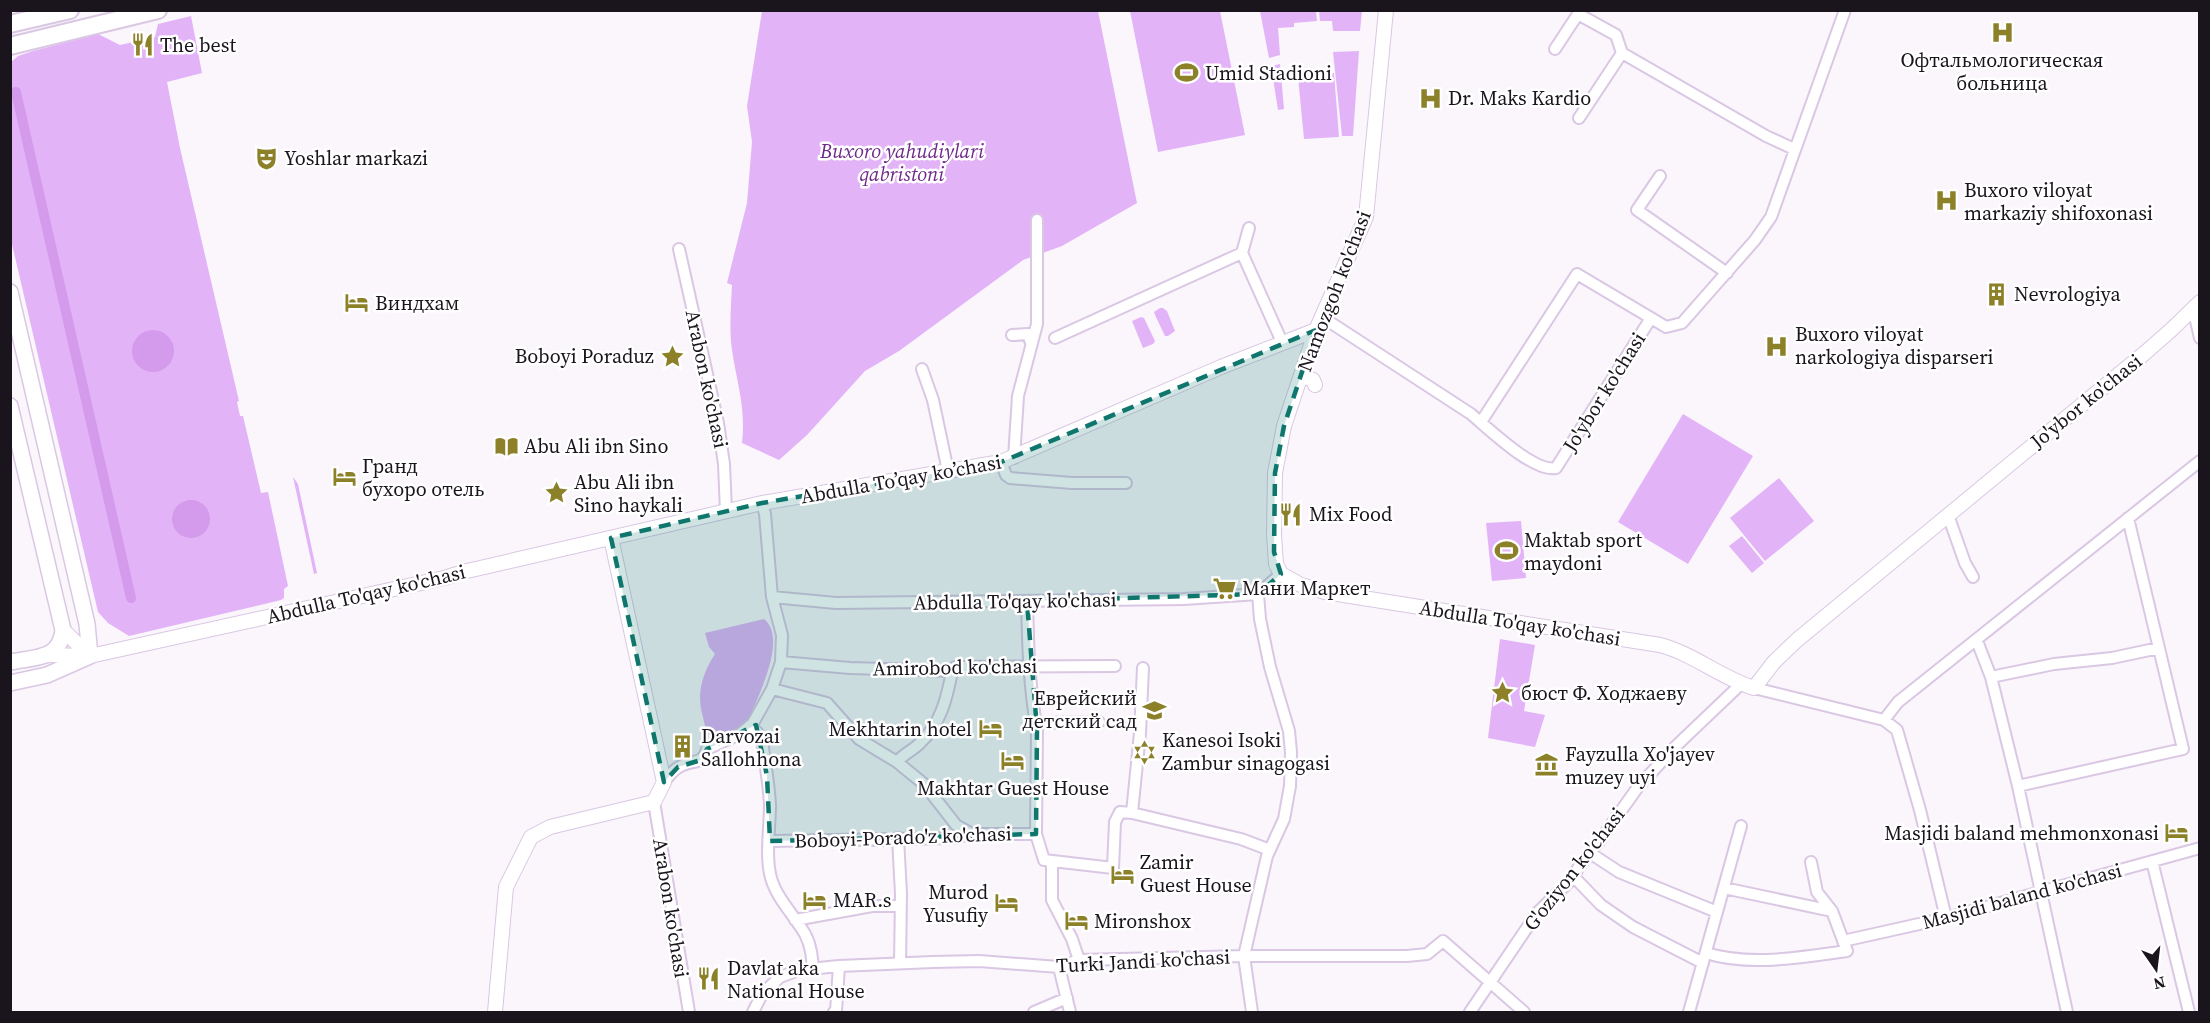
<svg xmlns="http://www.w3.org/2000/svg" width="2210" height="1023" font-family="'Source Serif 4',serif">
	<rect width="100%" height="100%" fill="#faf6fc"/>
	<path fill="#e3b3f8" d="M762 11H1098L1137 203 1062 246 1023 260 899 351 865 371 807 435 779 460 742 443C746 408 737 384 732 350 729 329 731 307 732 285L727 283 747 203 752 142 747 106Z
		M1130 11H1220L1245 135 1158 152Z
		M1260 11H1316L1317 21 1294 23V27L1278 28 1280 55 1269 58Z
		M1319 11H1362L1360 31H1333L1332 21H1320Z
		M191 16 202 73 167 82 180 148 239 401 237 402 240 416H243L261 493 268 492 288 586 284 589V598L281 600 129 636 108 623 98 612 11 240V62L18 56 33 51 98 34 120 45 155 37 158 24Z
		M1359 51 1353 136H1342L1333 52Z
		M1280 64 1284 109 1278 110 1271 66Z
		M1334 73 1339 137 1304 139 1298 77Z
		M1160 308H1163L1167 311 1175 331 1168 336H1165L1155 315 1154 312Z
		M1141 317 1144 318 1155 341 1153 344 1143 348 1132 321Z
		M1683 414 1753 456 1688 564 1618 522Z
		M293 477 298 484 317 573 314 574Z
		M1779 478 1814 521 1765 561 1730 518Z
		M1521 521 1526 578 1492 581 1486 523Z
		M1742 536 1764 563 1752 573 1729 546Z
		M764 619C789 639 756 700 747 723L742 728 713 738C706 733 705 726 703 717 696 694 702 674 715 654L709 647 705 633Z
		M1500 639 1535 645 1524 711 1545 715 1535 747 1488 738Z"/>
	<path fill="#d49aec" d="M132 351a21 21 0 1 1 42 0a21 21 0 1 1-42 0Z
		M172 519a19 19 0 1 1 38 0a19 19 0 1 1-38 0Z"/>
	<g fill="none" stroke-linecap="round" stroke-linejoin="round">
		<path stroke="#d49aec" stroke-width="10" d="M16 92 131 598"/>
		<defs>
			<path id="minor" d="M1555 49 1578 14 1616 35 1622 53 1766 136 1794 149
				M1579 118 1622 53
				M1660 176 1637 210 1727 273
				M679 249 718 423 724 464 726 511
				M1242 253 1282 342
				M2193 308 2200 338
				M1322 317 1471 414C1488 428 1534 473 1556 468L1651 318 1666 327 1682 323 1755 240 1771 217 1845 10
				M1012 335 1028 334 1031 343
				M1055 338 1242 253 1249 228
				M922 369 933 400 948 471
				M1481 422 1577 274 1651 318
				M1014 458 1018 396 1037 324V220
				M1001 462 1006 475 1010 478 1072 483H1126
				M1948 515 1965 563 1973 577
				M772 597 836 603 1184 599 1258 594
				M1027 601C1028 644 1029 687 1037 730L1036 834 1044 860 1113 868 1115 822 1120 812 1132 813 1241 839 1270 850
				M1977 641 1991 677 2018 786 2067 1012
				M781 662 850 668 952 671 955 667 1115 666
				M1991 677 2054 664 2112 658 2159 648
				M1754 688 1884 720 1897 730 1920 810 1946 918
				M772 689 827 703 859 739 897 762 924 784 956 825 972 834
				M1884 720 1898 702 2200 461
				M1036 723 1099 722
				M749 728 757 732 762 741C765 762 769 784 770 805 770 828 765 856 771 878 777 899 794 915 805 934 811 945 812 957 813 969
				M897 762C903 754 912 751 919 744 941 724 947 698 952 671
				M664 782C669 776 673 770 679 767 691 759 703 766 707 749L740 734 753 723 772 689 781 662 782 635 772 597 765 514 762 503
				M2018 786 2183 749 2128 518
				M654 802 689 1012
				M1132 813 1140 733 1143 668
				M898 838 901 894 900 963
				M770 841 953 838 972 834H1036
				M1590 853 1619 872 1717 912
				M1052 861V900L1072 939 1079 960
				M2152 861 2189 1012
				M1574 877 1601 905 1633 927 1703 963
				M1724 888 1832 911
				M795 920 872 906H900
				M1843 941 1946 918 2200 848
				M1706 953C1751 967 1801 957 1847 951L1832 911 1817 892 1811 862
				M1059 967 1070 1012
				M753 1012 762 994 780 977 799 970 839 966 933 962 979 961 1059 967 1079 960 1244 956H1407L1427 954 1443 941 1524 1012
				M834 1012 836 1011 839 966
				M1034 1012 1067 998
				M1252 1012 1244 956 1267 856 1284 819 1290 786 1291 752 1289 731 1270 667 1260 619 1258 594 1281 574
				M1470 1012 1537 913 1574 877 1578 868 1601 839 1638 787 1676 746 1741 684
				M1689 1012 1741 826"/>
			<path id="tertiary" d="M1386 10 1366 217 1316 330 1284 426 1275 473 1274 535 1276 564 1281 574 1301 585 1325 592 1660 645C1694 654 1721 678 1754 688L1774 662 1797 640 2146 352 2171 330 2200 302
				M1301 375 1313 380 1315 385
				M63 630 90 656
				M44 655 90 656 444 578 467 571 762 503 1001 462 1221 367 1316 330
				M495 1012 506 887 531 837 550 827 654 802 664 782 611 538"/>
			<path id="secondary" d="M10 292 87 624 90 656 47 675 10 683
				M10 406 63 630C60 660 35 657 10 662"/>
			<path id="primary" d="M10 24 70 10
				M10 46 158 10"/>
		</defs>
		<use href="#minor" stroke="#dac7e3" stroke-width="14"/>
		<use href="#tertiary" stroke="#dac7e3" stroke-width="16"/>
		<use href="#secondary" stroke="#dac7e3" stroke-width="18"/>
		<use href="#primary" stroke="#dac7e3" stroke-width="20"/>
		<use href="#minor" stroke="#fff" stroke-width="10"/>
		<use href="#tertiary" stroke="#fff" stroke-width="14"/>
		<use href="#secondary" stroke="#fff" stroke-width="15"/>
		<use href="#primary" stroke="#fff" stroke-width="16"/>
	</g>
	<path fill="#0f766e" fill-opacity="0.2" stroke="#0f766e" stroke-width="4.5" stroke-dasharray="12 8" stroke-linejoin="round" d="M1316 330 1284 426 1275 473 1274 552 1281 574 1258 594 1027 601 1037 730 1036 834 770 841 767 776 756 725 707 749 701 760 678 767 664 782 611 538 762 503 1001 462Z"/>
	<defs>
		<symbol id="hospital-bare" viewBox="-9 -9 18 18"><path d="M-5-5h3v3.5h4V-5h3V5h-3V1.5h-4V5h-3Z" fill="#8c8129" stroke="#fff" stroke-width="2.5" paint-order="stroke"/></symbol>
		<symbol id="restaurant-bare" viewBox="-9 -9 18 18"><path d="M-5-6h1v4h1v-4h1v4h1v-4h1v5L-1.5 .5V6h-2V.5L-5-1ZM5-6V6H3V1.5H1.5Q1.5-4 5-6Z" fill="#8c8129" stroke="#fff" stroke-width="2.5" paint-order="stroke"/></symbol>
		<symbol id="stadium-bare" viewBox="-9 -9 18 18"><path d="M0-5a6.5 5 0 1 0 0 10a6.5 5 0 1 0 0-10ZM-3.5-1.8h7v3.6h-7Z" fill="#8c8129" stroke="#fff" stroke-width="2.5" paint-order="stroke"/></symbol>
		<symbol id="theatre-bare" viewBox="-9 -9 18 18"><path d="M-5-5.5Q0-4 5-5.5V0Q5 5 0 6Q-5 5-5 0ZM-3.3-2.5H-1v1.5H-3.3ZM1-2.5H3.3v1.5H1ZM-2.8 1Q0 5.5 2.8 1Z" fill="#8c8129" stroke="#fff" stroke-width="2.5" paint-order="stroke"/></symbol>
		<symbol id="building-bare" viewBox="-9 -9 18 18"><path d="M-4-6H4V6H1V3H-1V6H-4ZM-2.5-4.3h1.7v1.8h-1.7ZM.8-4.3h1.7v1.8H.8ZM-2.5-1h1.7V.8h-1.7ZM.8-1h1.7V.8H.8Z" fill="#8c8129" stroke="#fff" stroke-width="2.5" paint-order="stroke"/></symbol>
		<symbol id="hotel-bare" viewBox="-9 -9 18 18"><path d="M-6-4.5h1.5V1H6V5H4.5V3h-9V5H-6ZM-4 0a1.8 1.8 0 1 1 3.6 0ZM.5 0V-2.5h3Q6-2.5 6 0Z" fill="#8c8129" stroke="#fff" stroke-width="2.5" paint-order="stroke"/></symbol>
		<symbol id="sight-bare" viewBox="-9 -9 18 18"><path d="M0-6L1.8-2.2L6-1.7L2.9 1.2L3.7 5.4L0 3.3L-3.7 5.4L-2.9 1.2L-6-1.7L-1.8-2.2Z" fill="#8c8129" stroke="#fff" stroke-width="2.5" paint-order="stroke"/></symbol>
		<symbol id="library-bare" viewBox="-9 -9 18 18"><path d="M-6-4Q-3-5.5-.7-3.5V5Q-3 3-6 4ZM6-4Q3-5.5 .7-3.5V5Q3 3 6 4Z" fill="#8c8129" stroke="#fff" stroke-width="2.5" paint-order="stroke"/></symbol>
		<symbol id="supermarket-bare" viewBox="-9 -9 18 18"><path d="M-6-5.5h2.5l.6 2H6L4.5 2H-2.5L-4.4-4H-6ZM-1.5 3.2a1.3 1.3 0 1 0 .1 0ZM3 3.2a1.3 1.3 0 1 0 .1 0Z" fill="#8c8129" stroke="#fff" stroke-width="2.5" paint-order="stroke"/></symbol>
		<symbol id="school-bare" viewBox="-9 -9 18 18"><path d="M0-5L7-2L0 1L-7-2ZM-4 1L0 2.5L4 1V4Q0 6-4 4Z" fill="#8c8129" stroke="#fff" stroke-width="2.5" paint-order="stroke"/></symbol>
		<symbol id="synagogue-bare" viewBox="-9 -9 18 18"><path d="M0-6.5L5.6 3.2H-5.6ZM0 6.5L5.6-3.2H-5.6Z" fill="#8c8129" stroke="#fff" stroke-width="2.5" paint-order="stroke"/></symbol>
		<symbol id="museum-bare" viewBox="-9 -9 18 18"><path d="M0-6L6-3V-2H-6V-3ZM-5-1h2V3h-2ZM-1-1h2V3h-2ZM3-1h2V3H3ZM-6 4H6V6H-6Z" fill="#8c8129" stroke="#fff" stroke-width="2.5" paint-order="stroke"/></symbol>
	</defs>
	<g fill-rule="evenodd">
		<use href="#hospital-bare" x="1986" y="16" width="33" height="33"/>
		<use href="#restaurant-bare" x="126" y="28" width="33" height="33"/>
		<use href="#stadium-bare" x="1170" y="56" width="33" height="33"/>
		<use href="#hospital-bare" x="1414" y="82" width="33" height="33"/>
		<use href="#theatre-bare" x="250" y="142" width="33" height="33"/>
		<use href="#hospital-bare" x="1930" y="184" width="33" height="33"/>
		<use href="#building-bare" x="1980" y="278" width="33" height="33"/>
		<use href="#hotel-bare" x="340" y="286" width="33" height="33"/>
		<use href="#hospital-bare" x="1760" y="330" width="33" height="33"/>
		<use href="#sight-bare" x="656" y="340" width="33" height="33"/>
		<use href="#library-bare" x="490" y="430" width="33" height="33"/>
		<use href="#hotel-bare" x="328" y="460" width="33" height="33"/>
		<use href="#sight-bare" x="540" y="476" width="33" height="33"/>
		<use href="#restaurant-bare" x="1274" y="498" width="33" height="33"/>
		<use href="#stadium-bare" x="1490" y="534" width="33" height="33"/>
		<use href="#supermarket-bare" x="1208" y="572" width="33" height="33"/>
		<use href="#sight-bare" x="1486" y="676" width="33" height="33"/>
		<use href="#school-bare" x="1138" y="694" width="33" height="33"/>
		<use href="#hotel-bare" x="974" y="712" width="33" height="33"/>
		<use href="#building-bare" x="666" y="730" width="33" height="33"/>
		<use href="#synagogue-bare" x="1128" y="736" width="33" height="33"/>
		<use href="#hotel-bare" x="996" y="744" width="33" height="33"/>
		<use href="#museum-bare" x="1530" y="748" width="33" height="33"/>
		<use href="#hotel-bare" x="2160" y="816" width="33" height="33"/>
		<use href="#hotel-bare" x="1106" y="858" width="33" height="33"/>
		<use href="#hotel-bare" x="798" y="884" width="33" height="33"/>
		<use href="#hotel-bare" x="990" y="886" width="33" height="33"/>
		<use href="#hotel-bare" x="1060" y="904" width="33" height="33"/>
		<use href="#restaurant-bare" x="692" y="962" width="33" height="33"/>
	</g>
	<g text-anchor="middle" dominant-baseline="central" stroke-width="5" stroke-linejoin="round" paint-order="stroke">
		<g font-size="20" fill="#1a141d" stroke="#fff" text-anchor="start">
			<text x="160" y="45">The best</text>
			<text x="2002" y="60" text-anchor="middle">Офтальмологическая<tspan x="2002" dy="23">больница</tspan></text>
			<text x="1205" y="73">Umid Stadioni</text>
			<text x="1448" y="98">Dr. Maks Kardio</text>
			<text x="284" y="158">Yoshlar markazi</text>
			<text x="1964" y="190">Buxoro viloyat<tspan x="1964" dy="23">markaziy shifoxonasi</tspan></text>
			<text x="2014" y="294">Nevrologiya</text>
			<text x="375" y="303">Виндхам</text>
			<text x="1795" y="334">Buxoro viloyat<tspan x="1795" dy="23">narkologiya disparseri</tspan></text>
			<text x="654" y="356" text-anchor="end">Boboyi Poraduz</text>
			<text x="524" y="446">Abu Ali ibn Sino</text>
			<text x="362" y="466">Гранд<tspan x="362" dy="23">бухоро отель</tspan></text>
			<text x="574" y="482">Abu Ali ibn<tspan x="574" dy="23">Sino haykali</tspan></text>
			<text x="1309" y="514">Mix Food</text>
			<text x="1524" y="540">Maktab sport<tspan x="1524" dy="23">maydoni</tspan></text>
			<text x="1242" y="588">Мани Маркет</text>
			<text x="1521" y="693">бюст Ф. Ходжаеву</text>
			<text x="1137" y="698" text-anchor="end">Еврейский<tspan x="1137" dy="23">детский сад</tspan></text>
			<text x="972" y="729" text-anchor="end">Mekhtarin hotel</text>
			<text x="701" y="736">Darvozai<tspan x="701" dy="23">Sallohhona</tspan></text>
			<text x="1162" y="740">Kanesoi Isoki<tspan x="1162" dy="23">Zambur sinagogasi</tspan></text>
			<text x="1565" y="754">Fayzulla Xo'jayev<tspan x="1565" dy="23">muzey uyi</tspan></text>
			<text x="1013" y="788" text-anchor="middle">Makhtar Guest House</text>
			<text x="2159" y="833" text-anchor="end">Masjidi baland mehmonxonasi</text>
			<text x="1140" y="862">Zamir<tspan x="1140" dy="23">Guest House</tspan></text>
			<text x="988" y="892" text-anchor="end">Murod<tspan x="988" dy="23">Yusufiy</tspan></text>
			<text x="833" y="900">MAR.s</text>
			<text x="1094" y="921">Mironshox</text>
			<text x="727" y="968">Davlat aka<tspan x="727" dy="23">National House</tspan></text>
		</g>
		<g font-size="20" font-style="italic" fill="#6e2988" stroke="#fff">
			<text x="902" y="151">Buxoro yahudiylari<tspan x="902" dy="23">qabristoni</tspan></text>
		</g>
		<g font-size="20" fill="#1a141d" stroke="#fff">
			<text transform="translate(1334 291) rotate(-69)">Namozgoh ko'chasi</text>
			<text transform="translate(707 379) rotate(78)">Arabon ko'chasi</text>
			<text transform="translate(1604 392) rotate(-58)">Jo'ybor ko'chasi</text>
			<text transform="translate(2086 401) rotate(-39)">Jo'ybor ko'chasi</text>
			<text transform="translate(901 479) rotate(-10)">Abdulla To’qay ko’chasi</text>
			<text transform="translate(366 594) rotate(-13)">Abdulla To'qay ko'chasi</text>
			<text transform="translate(1015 601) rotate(-1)">Abdulla To'qay ko'chasi</text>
			<text transform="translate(1520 623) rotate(9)">Abdulla To'qay ko'chasi</text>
			<text transform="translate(955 667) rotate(-1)">Amirobod ko'chasi</text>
			<text transform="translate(903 837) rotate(-2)">Boboyi-Porado'z ko'chasi</text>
			<text transform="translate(1574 869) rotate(-52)">G'oziyon ko'chasi</text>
			<text transform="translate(2022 896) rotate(-15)">Masjidi baland ko'chasi</text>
			<text transform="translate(671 908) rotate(81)">Arabon ko'chasi</text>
			<text transform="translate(1143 961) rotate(-3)">Turki Jandi ko'chasi</text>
		</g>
	</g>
	<rect width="2210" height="1023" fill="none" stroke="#1a141d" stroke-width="24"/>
	<g transform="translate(2156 969) rotate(166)" stroke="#ffffff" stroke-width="4.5" paint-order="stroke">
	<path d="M0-4.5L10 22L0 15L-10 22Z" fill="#1a141d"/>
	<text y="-9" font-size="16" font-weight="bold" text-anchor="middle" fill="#1a141d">N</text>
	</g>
</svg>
